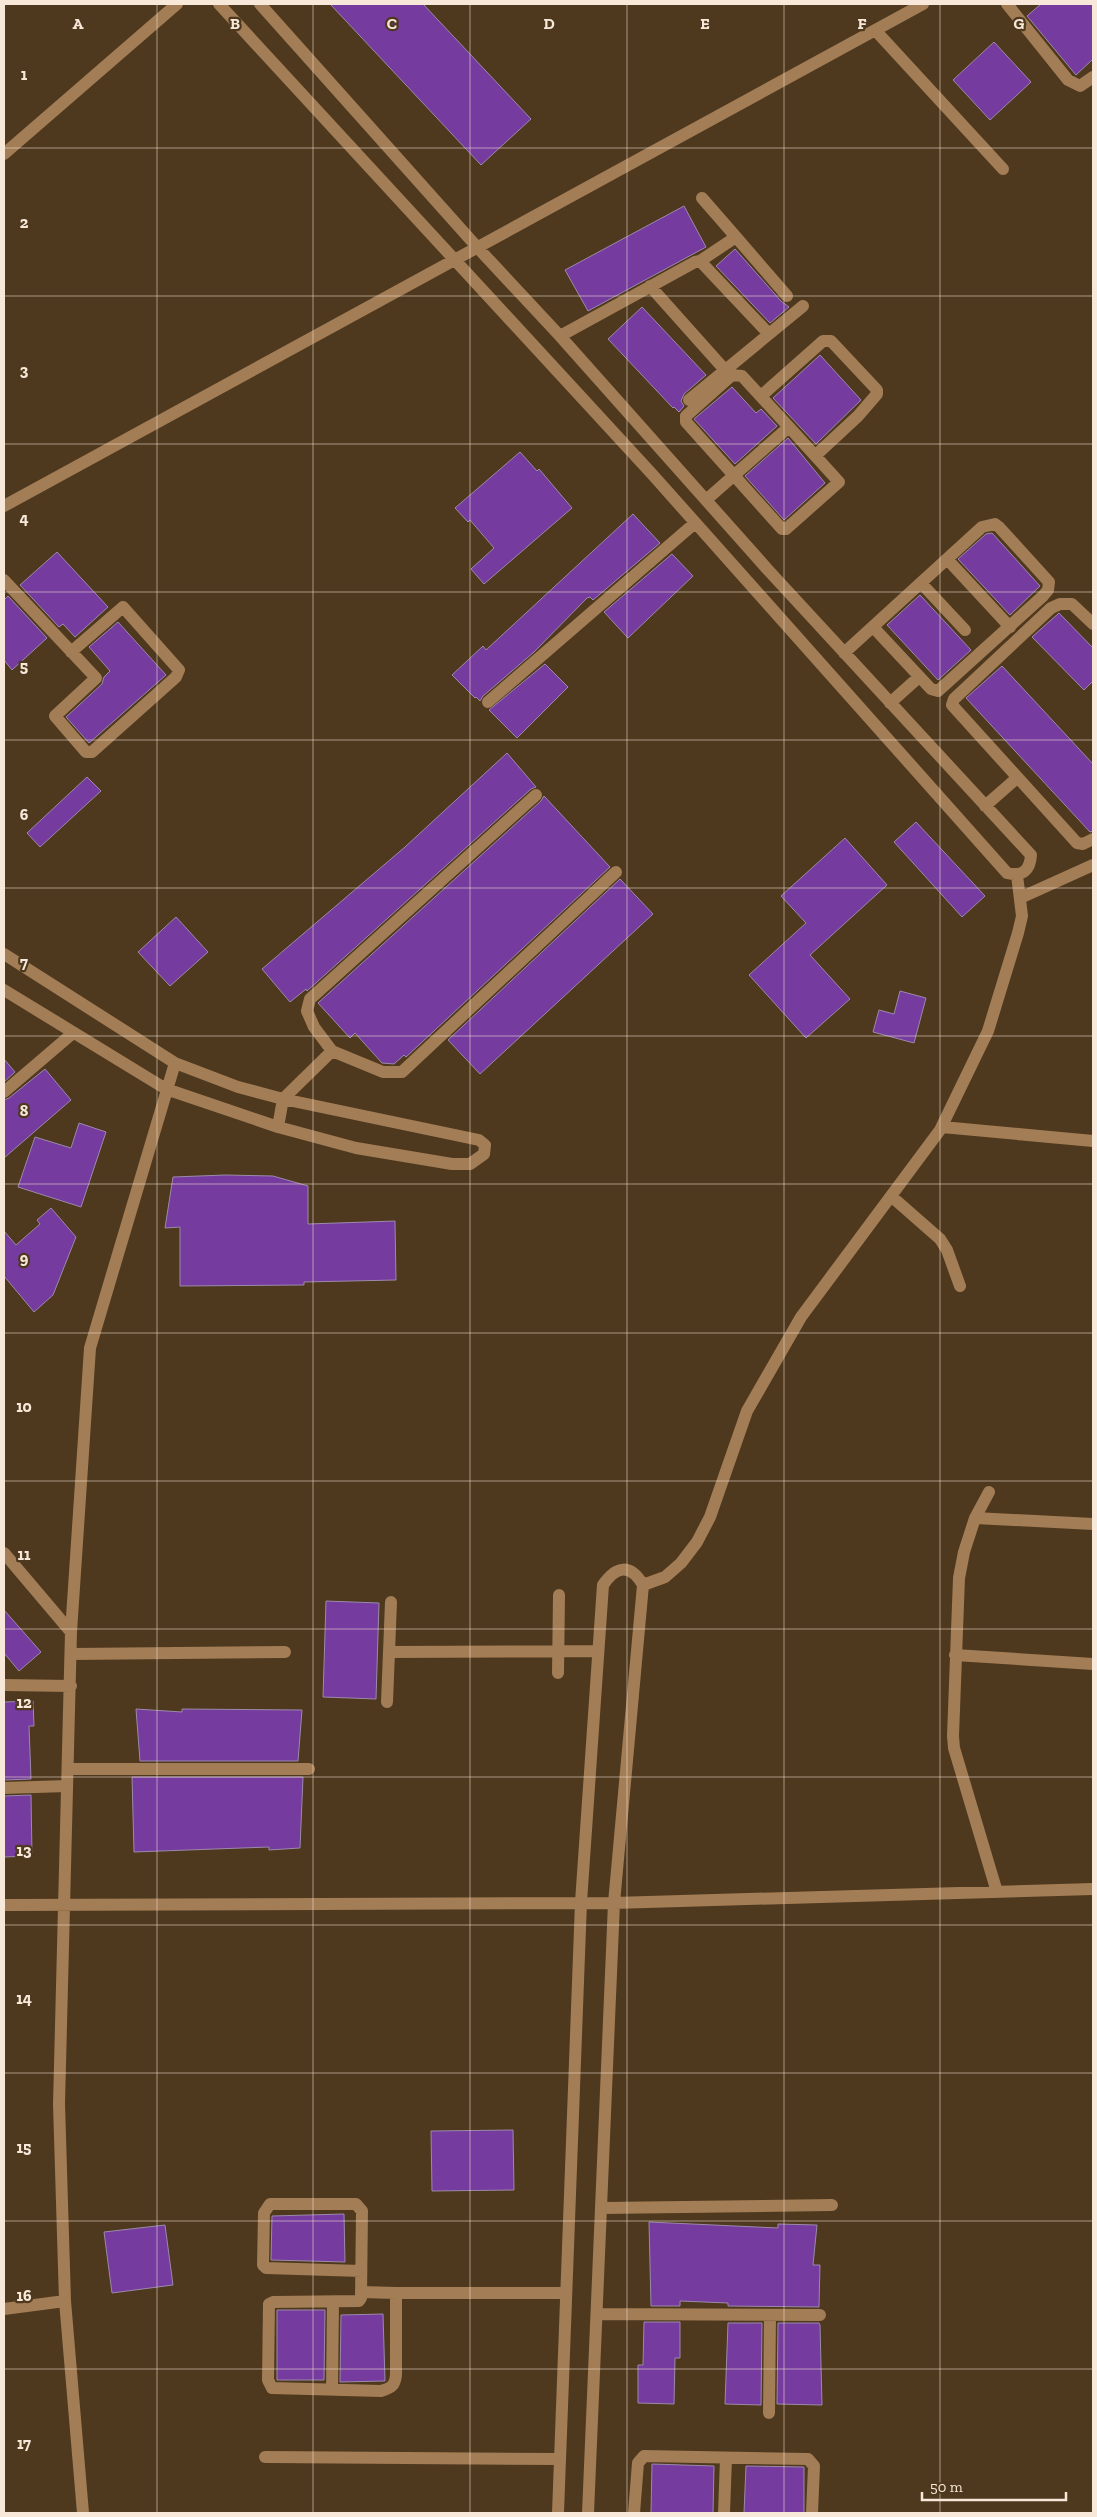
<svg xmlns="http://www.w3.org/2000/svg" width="1097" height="2517" font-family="'Zilla Slab',serif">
	<rect width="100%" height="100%" fill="#4e381e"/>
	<path fill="#763b9e" stroke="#9b8aaa" d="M330 4H423L531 119 481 165Z
		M1041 4H1093V59L1076 75 1027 16Z
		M994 42 1031 82 990 120 953 80Z
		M684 206 706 247 588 311 565 270Z
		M735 249 781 301 789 307 770 323 716 266Z
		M642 307 706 375 684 394 681 401 684 406 679 412 674 407 673 408 608 339Z
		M820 355 861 400 816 444 773 398Z
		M732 387 756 413 761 409 777 426 735 464 694 419Z
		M788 438 825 483 784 520 745 476Z
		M520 452 537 471 539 469 572 508 484 584 471 569 494 548 470 520 468 522 455 508Z
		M633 514 660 543 593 600 590 597 587 598 534 652 483 696 480 701 476 697 475 698 452 675 483 646 486 650Z
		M992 533 1040 586 1010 615 958 559 986 534Z
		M57 552 108 607 75 637 63 624 59 627 20 585Z
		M672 554 693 576 628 638 604 612Z
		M920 595 971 650 938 680 887 625Z
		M8 596 47 638 12 670 4 660V600Z
		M1059 613 1093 648V681L1084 690 1032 637Z
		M118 622 166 675 89 743 66 717 102 684 104 677 110 671 89 647Z
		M545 664 568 687 517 738 489 710Z
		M1002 666 1093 764V831L1090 832 966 698Z
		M507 753 536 787 531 789 307 991 306 989 290 1002 262 969 405 847Z
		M87 777 101 791 40 847 27 833Z
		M544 796 610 867 406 1057 404 1055 394 1064 382 1063 355 1033 350 1038 318 1003 541 801Z
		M916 822 985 896 962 917 894 842Z
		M845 838 887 885 810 955 850 999 806 1038 749 975 806 923 781 896Z
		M620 879 653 914 480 1074 448 1040Z
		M176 917 208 952 170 986 138 952Z
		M900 991 926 998 914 1043 873 1032 879 1010 894 1014Z
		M4 1059 15 1072 4 1082Z
		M45 1069 71 1100 4 1158V1100L9 1098Z
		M79 1123 106 1132 81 1207 18 1187 35 1137 71 1148Z
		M225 1175 273 1176 308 1186V1224L395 1221 396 1280 304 1282V1285L180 1286V1227L165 1228 173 1177Z
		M51 1208 76 1237 53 1295 34 1312 4 1276V1231L16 1245 40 1224 37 1220Z
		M326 1601 379 1603 376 1699 323 1697Z
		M4 1610 41 1652 19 1671 4 1653Z
		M33 1701 34 1726H29L31 1779 4 1780V1702Z
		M136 1709 182 1712V1709L302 1710 298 1761H140Z
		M132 1777H303L300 1848 269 1850V1847L134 1852Z
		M31 1795 32 1856 4 1857V1796Z
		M513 2130 514 2190 432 2191 431 2131Z
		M344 2214 345 2262 271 2260 272 2216Z
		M649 2222 778 2228V2224L817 2225 813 2265H820L819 2307 728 2306V2303L680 2301V2306H651Z
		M165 2225 173 2285 112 2293 104 2232Z
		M277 2310H325L324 2380H277Z
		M383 2314 385 2381 340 2382 341 2315Z
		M644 2322H680V2358H675L674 2404 638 2403V2365H643Z
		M728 2323H762L761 2405 725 2404Z
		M778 2323H819L820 2325 822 2405 777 2404Z
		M652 2464 714 2466 713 2513H651Z
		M746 2466 804 2467V2513H744Z"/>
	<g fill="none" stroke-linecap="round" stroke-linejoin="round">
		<path stroke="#a27d55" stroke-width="12" d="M219 4 652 474 1007 873C1023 877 1030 870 1031 855L769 571 560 336 477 247 260 4
			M1007 4 1068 80 1080 86 1093 77
			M875 30 1003 169
			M4 154 177 4
			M736 237 787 296
			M700 261 736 237 702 198
			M650 286 725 370
			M560 336 695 262 700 261 769 334
			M761 396 823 341H831L877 390V394L858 416 816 455
			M689 400 803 306
			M706 500 789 427 742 376 732 375 686 416V422L782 529H786L839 482 789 427
			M4 506 923 4
			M947 559 1010 627
			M4 580 96 678 55 716 86 752H92L176 677 179 670 123 607 71 652
			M921 583 965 630
			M1093 624 1072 604H1060L1051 608 954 699 952 705 1077 843 1083 844 1093 839
			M844 653 982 527 995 524 999 527 1049 582 1048 590 1043 596 938 691 931 689 873 627
			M488 702 695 523
			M890 703 919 677
			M985 806 1017 778
			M1020 898 1093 865
			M4 954 175 1063 238 1087 283 1099 479 1140 485 1145 484 1154 470 1164H452L356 1148 278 1127 166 1089 4 990
			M332 1051 314 1027 307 1011 310 999 536 795
			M4 1092 73 1033
			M278 1127 283 1099 332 1051 383 1072H402L616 872
			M942 1127 1093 1141
			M891 1196 940 1239 947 1250 960 1286
			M989 1492 975 1518 964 1552 959 1578 953 1736 954 1748 997 1892
			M975 1518 1093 1524
			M4 1553 71 1632
			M643 1585 665 1577 681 1563 697 1542 710 1517 747 1411 801 1317 940 1130 988 1031 1018 933 1022 916 1017 875
			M389 1652 598 1651
			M71 1654 285 1652
			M955 1655 1093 1664
			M558 1673 559 1595
			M4 1685 71 1686
			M387 1702 391 1602
			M68 1769H309
			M4 1788 67 1786
			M4 1905 614 1903 1093 1889
			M602 2208 832 2205
			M361 2271 266 2268 263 2265 264 2213 270 2204H356L362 2211 361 2298 359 2301 273 2302 269 2304 268 2380 272 2388 381 2391C391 2388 395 2386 396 2375V2293H566
			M361 2292 396 2293
			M4 2309 65 2301
			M598 2314 820 2315
			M332 2390 333 2302
			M769 2413 770 2315
			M265 2457 560 2459
			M83 2513 65 2301 59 2104 71 1632 90 1348 175 1063
			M558 2513 581 1902 603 1585C616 1566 630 1563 643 1585L614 1903 588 2513
			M634 2513 638 2463 644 2456 808 2459 814 2466 812 2513
			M724 2513 726 2458"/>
	</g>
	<path fill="none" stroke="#f7e8d9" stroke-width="1" stroke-opacity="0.55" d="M157 4V2513M313 4V2513M470 4V2513M627 4V2513M784 4V2513M940 4V2513M4 148H1093M4 296H1093M4 444H1093M4 592H1093M4 740H1093M4 888H1093M4 1036H1093M4 1184H1093M4 1333H1093M4 1481H1093M4 1629H1093M4 1777H1093M4 1925H1093M4 2073H1093M4 2221H1093M4 2369H1093"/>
	<g font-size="16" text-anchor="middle" font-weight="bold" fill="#f7e8d9" stroke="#4e381e" stroke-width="4.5" stroke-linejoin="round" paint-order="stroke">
		<text x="78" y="29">A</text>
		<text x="235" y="29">B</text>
		<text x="392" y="29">C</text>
		<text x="549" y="29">D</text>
		<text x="705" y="29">E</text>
		<text x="862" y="29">F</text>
		<text x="1019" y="29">G</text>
		<text x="24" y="80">1</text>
		<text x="24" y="228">2</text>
		<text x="24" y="376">3</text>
		<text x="24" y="524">4</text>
		<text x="24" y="672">5</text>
		<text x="24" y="820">6</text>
		<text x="24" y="968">7</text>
		<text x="24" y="1116">8</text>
		<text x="24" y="1264">9</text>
		<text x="24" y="1412">10</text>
		<text x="24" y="1560">11</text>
		<text x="24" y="1708">12</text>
		<text x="24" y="1856">13</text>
		<text x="24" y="2004">14</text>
		<text x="24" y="2153">15</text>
		<text x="24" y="2301">16</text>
		<text x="24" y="2449">17</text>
	</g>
	<rect width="1097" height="2517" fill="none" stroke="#f7e8d9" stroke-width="10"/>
	<path d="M922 2492v8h144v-8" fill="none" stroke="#f7e8d9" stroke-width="2.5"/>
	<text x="930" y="2492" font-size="15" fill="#f7e8d9" stroke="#4e381e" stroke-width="4" paint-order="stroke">50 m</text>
</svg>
